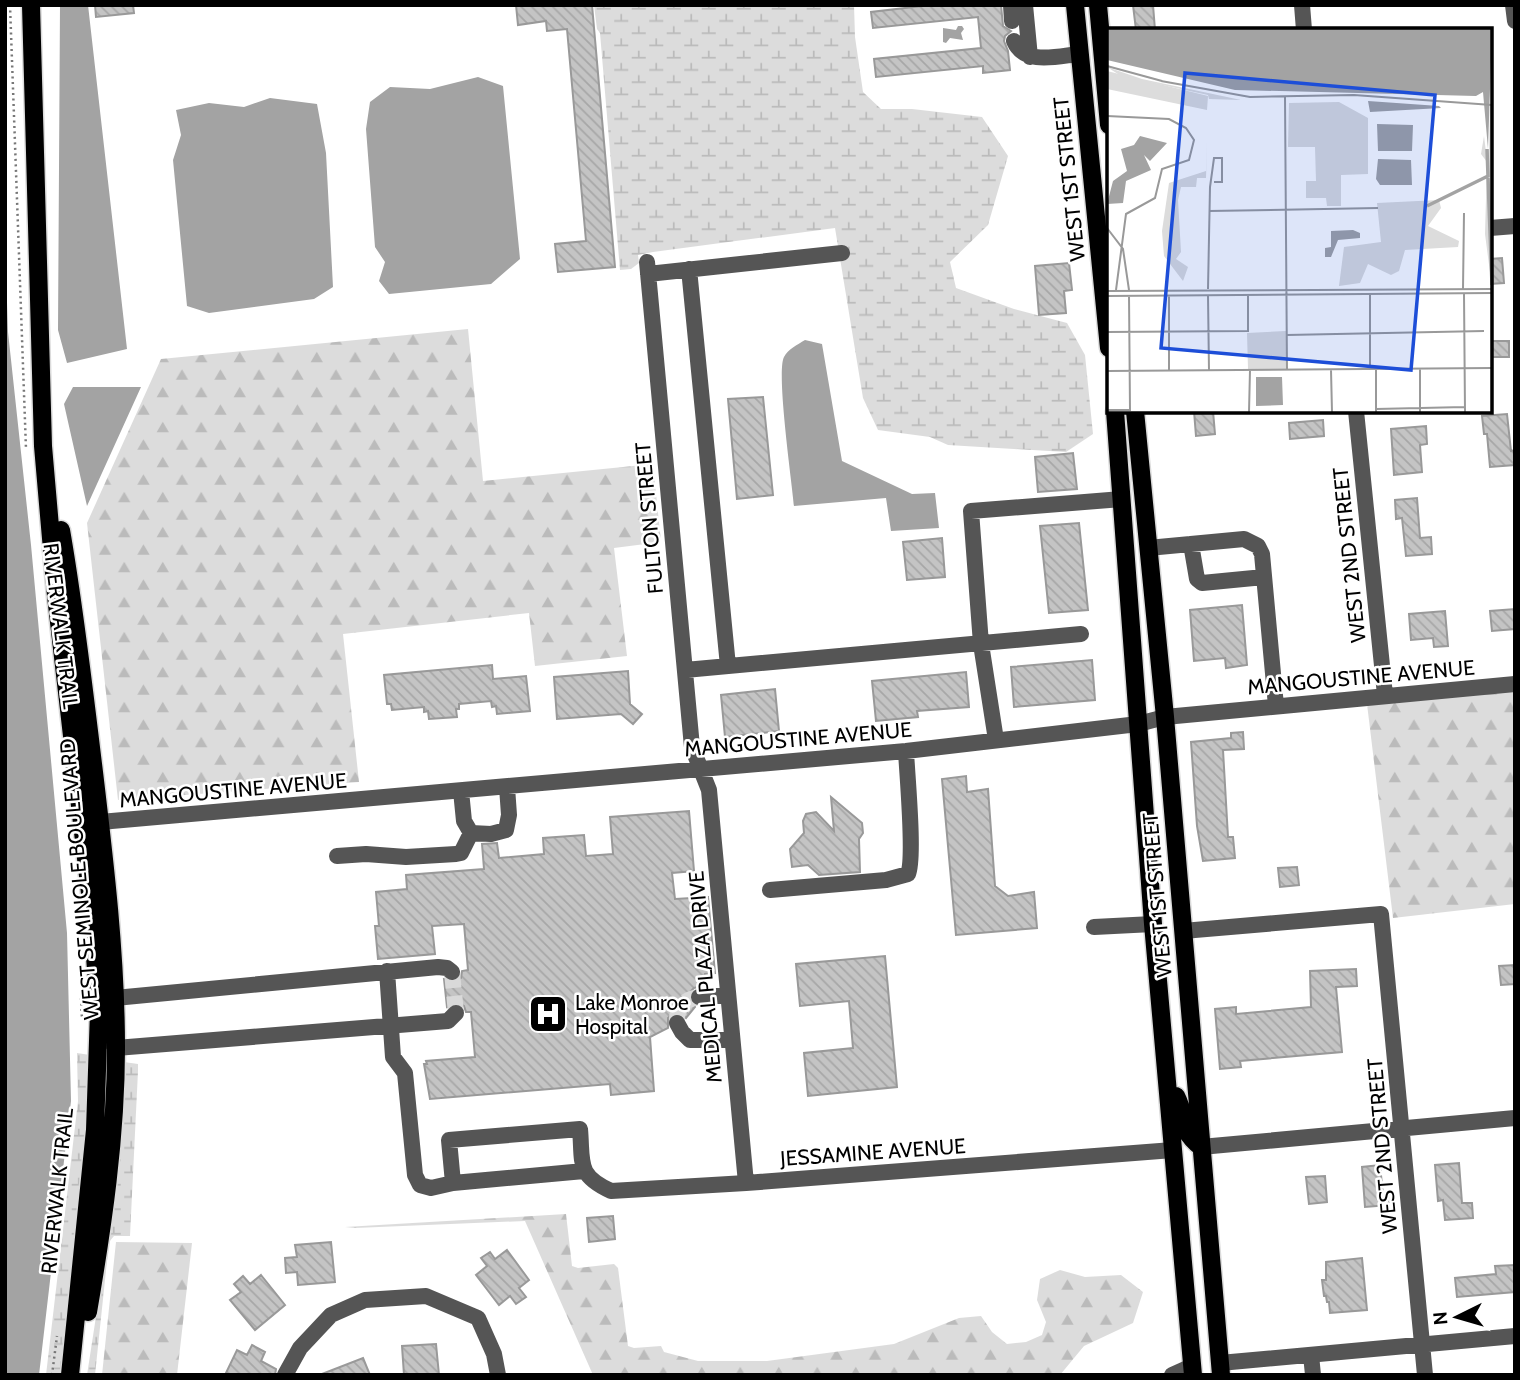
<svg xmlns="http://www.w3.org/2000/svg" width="1520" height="1380" font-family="Cabin,sans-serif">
	<defs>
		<pattern id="forest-firs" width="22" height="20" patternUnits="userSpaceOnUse" patternTransform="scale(1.75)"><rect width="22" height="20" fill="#dcdcdc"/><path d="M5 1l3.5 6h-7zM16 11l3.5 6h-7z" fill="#bbb"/></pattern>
		<pattern id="wetland-marsh" width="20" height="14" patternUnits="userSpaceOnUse" patternTransform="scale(1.75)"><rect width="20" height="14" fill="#dcdcdc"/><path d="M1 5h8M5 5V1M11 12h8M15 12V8" fill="none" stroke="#bbb"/></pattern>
		<pattern id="building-back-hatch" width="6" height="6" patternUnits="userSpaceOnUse" patternTransform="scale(1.75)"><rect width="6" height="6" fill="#c4c4c4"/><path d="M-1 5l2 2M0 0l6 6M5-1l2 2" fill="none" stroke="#a7a7a7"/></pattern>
	</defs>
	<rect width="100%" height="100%" fill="#fff"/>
	<path fill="url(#forest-firs)" d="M468 329 483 481 653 464 661 542 614 548 627 656 535 666 529 613 343 634 359 782 118 800 87 523 161 359Z
		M1515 691V904L1393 918 1367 704Z
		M566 1214 572 1266 578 1268 614 1264 618 1268 628 1346 634 1348 661 1346 664 1352 698 1361H767L894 1344 959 1318 981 1316 992 1332 1007 1344 1026 1342 1042 1335 1046 1322 1037 1300 1040 1279 1060 1270 1085 1277 1121 1275 1143 1292 1133 1323 1084 1346 1060 1375H593L525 1221 355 1228 345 1227Z
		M116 1242 192 1243 177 1375H102Z"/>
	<path fill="url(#wetland-marsh)" d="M594 5H854L855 37 863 92 881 109H912L982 117 1008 156 988 225 950 262 956 288 1014 309 1067 323 1085 355 1093 434 1066 452 948 445 930 437 878 430 863 398 835 228 653 252 638 255 639 263 631 269 620 270 600 33 597 29Z
		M77 1053 90 1055 87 1130 62 1375H46L78 1101Z
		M124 1062 138 1064V1071L130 1236H114L109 1242 95 1375H87L103 1271Z"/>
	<path fill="#a3a3a3" d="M60 5H88L127 349 67 363 58 330Z
		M958 26H962L964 29 961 33 963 40 950 38 946 43 943 42V28L956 30Z
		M478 77 503 86 520 259 491 284 389 294 379 281 385 262 375 247 366 129 370 102 390 87 430 89Z
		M270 98 317 104 326 153 333 287 314 299 209 313 187 306 173 160 181 135 176 110 209 103 244 107Z
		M5 243 8 332 31 545 67 933 71 1101 39 1375H5Z
		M805 340 822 344 842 461 912 494 935 493 939 528 891 531 886 498 794 506C792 482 776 372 784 357 788 349 797 345 805 340Z
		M73 387H141L87 506 64 404Z"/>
	<path fill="url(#building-back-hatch)" stroke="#999" stroke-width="2" d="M95 5H133L134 13 96 17Z
		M516 5H592L615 267 558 272 555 244 586 241 567 29 547 31 546 21 518 25Z
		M931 5H1001L1003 26 1011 31 1005 36 1004 41 1008 51 1010 70 983 73V66L876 77 874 59 981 48 978 17 873 28 871 12Z
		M1133 5H1153L1155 30H1136Z
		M1502 258 1504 283 1490 284V259Z
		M1069 263 1072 290 1064 291 1066 313 1039 315 1035 266Z
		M1490 341H1509V357H1490Z
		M763 397 773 495 737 499 728 399Z
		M1194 411H1213L1215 434 1196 436Z
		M1507 414 1511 451 1515 450V465L1490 467 1487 434H1484L1482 416Z
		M1323 420 1324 436 1290 439 1289 423Z
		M1426 426 1427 444 1420 445 1422 472 1394 475 1391 429Z
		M1073 453 1077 489 1038 492 1035 457Z
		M1417 498 1420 538 1431 537 1432 554 1406 556 1402 518 1396 519 1395 500Z
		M1079 523 1088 610 1049 613 1040 526Z
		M942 538 945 577 907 580 903 542Z
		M1242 605 1247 665 1226 668 1225 658 1194 661 1190 610Z
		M1515 609V629L1492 631 1490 611Z
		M1445 611 1448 646 1434 647 1433 638 1411 640 1409 614Z
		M1092 660 1095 700 1014 707 1011 667Z
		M492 665 493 679 526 676 530 711 497 714 496 706 492 707 491 701 459 704V709H456L457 717 429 719 428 711 424 712V707L392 710 391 704H387L384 675Z
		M628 671 630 704 642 714 633 724 621 714 557 719 554 677Z
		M966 672 969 707 917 711 918 717 876 721 872 681Z
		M775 689 779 731 725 737 721 695Z
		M1243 732 1244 749 1223 750 1228 837H1233L1235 858 1203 861 1197 826 1191 742 1231 738V733Z
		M966 776 967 792 988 789 995 886 1008 896 1034 892 1037 928 956 935 942 779Z
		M831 797 862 823 863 833 859 839 860 872 819 875 808 865 792 867 790 849 804 833 803 821 806 814 816 812 834 831Z
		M689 811 694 871 672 873 675 899 708 897 715 973 705 974 702 986 694 988 690 992 689 998 695 1007 686 1018 682 1014H673L668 1018V1028L650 1037 654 1091 611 1095 610 1084 430 1099 424 1064H427L426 1061 475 1057 471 1012H466L464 1006 458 1003 447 1007 444 979 455 982 461 978 462 971 468 970 464 924 432 926 435 954 378 959 375 926H379L376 892 407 889 406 875 484 869 482 844 497 843 499 858 544 854 543 838 584 835 586 856 613 854 610 817Z
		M1297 867 1299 885 1280 887 1278 868Z
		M885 956 897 1087 808 1096 804 1053 853 1048 849 1001 800 1006 796 964Z
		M1515 965V984L1501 985 1499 966Z
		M1356 969 1357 986 1336 987 1342 1052 1240 1061 1241 1067 1220 1069 1215 1009 1236 1007V1014L1311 1007 1310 971Z
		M1459 1163 1462 1203H1472L1473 1218 1445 1220 1443 1200 1438 1201 1435 1165Z
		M1380 1165 1383 1195 1388 1194 1389 1205 1365 1207 1362 1167Z
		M1325 1176 1327 1202 1309 1204 1306 1177Z
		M613 1216 615 1239 589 1242 587 1218Z
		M331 1242 335 1282 298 1285 297 1272 286 1273 285 1258 297 1257 295 1245Z
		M507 1250 529 1280 519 1288 526 1297 516 1304 510 1296 499 1305 476 1275 487 1266 481 1258 490 1252 495 1259Z
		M1362 1258 1367 1310 1330 1313 1329 1302H1327L1326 1296H1324L1322 1280H1326V1262Z
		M1515 1265V1292L1457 1297 1455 1278 1496 1274 1495 1266Z
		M261 1275 285 1305 255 1330 230 1300 241 1292 234 1284 243 1276 250 1284Z
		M436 1344 439 1375H404L402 1346Z
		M252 1345 265 1352 261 1361 276 1369 275 1375H225L237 1350 247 1355Z
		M363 1358 370 1375H322V1374Z"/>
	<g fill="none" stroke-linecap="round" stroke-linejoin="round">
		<path stroke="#d9d9d9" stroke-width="16" stroke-dasharray="16 8" stroke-linecap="butt" d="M452 972 456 1013
			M677 1023C676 1007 685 999 699 997"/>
		<defs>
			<path id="major" d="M31 5 43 446 56 596 91 902 99 1011 95 1130 70 1375
				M1075 5 1109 348
				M1098 5 1109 125
				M1115 411 1153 924 1193 1375
				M1135 411 1165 717 1221 1375
				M61 530C75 610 84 691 94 772 105 864 116 956 116 1048 116 1137 103 1225 88 1312
				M1176 1096C1188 1119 1177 1128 1201 1147"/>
		</defs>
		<use href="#major" stroke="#dbdbdb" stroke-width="21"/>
		<path stroke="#777" stroke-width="2.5" stroke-dasharray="2 3.5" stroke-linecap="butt" d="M10 5 26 449
			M81 998 82 1020
			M52 1375 57 1336"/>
		<path stroke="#555" stroke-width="16" d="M1011 5 1012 21
			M1025 5 1030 57
			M1302 5 1304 30
			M1513 5 1515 21
			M1014 41C1025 66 1058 56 1079 54
			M1490 228 1515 226
			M647 262 692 747 709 790 746 1183
			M689 269 728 666
			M648 274 842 253
			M1356 411 1385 695
			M1191 544 1197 579 1202 583 1264 577
			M1148 548 1244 539 1258 546 1262 554 1276 706
			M685 670 1081 634
			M996 740 981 644 971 511 1122 499
			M461 791 464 821 471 833 491 834 506 830 509 815 507 787
			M89 823 906 751 1138 724 1165 717 1515 684
			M337 856 366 854 406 857 456 854 461 853 471 833
			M770 890 886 880 908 874C915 858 907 774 906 751
			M1094 927 1153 924
			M1183 931 1381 914 1425 1375
			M387 971 393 1057 405 1073 415 1175 420 1185 431 1188 453 1183 584 1171
			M699 997 728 995
			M106 1005 115 998 438 967 447 968 452 972
			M677 1023 682 1032 690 1040H732
			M98 1026 116 1048 448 1021 456 1013
			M1201 1147 1515 1118
			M453 1183 449 1140 580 1129C583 1163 576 1175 611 1191L746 1183 1173 1150
			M1311 1355 1313 1375
			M1220 1363 1515 1336
			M285 1375 300 1348 331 1315 365 1300 426 1296 478 1318 494 1354 498 1375
			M1172 1375 1192 1366"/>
		<use href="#major" stroke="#000" stroke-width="18"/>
	</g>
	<defs>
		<symbol id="hospital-square" viewBox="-11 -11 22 22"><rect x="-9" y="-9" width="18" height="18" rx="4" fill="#000" stroke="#fff"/><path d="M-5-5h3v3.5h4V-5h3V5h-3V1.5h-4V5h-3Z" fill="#fff"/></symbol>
	</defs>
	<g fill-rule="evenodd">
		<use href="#hospital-square" x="526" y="992" width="44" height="44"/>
	</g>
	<g text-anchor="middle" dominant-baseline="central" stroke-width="5" stroke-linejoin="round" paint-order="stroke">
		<g font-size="21" fill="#000" stroke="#fff">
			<text transform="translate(1069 179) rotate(-96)">WEST 1ST STREET</text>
			<text transform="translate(649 518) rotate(-95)">FULTON STREET</text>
			<text transform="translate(1349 555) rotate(-96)">WEST 2ND STREET</text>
			<text transform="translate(61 626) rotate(83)">RIVERWALK TRAIL</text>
			<text transform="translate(1361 677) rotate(-5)">MANGOUSTINE AVENUE</text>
			<text transform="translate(798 739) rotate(-5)">MANGOUSTINE AVENUE</text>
			<text transform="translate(233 790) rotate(-5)">MANGOUSTINE AVENUE</text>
			<text transform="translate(79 879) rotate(-95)">WEST SEMINOLE BOULEVARD</text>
			<text transform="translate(1157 895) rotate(-95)">WEST 1ST STREET</text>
			<text transform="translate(705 977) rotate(-95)">MEDICAL PLAZA DRIVE</text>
			<text transform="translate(1382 1146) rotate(-95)">WEST 2ND STREET</text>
			<text transform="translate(873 1152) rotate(-4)">JESSAMINE AVENUE</text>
			<text transform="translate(57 1191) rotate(-84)">RIVERWALK TRAIL</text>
		</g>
		<g font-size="21" fill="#000" stroke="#fff" text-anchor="start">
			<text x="575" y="1002">Lake Monroe<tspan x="575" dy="24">Hospital</tspan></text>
		</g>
	</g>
	<g transform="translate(1107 28)">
		<rect width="385" height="385" fill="#fff"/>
		<path d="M0 43 101 68 100 82 0 61ZM232 74 261 90V146L234 147V178H220L219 170H199V153H209L208 119H181L182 75ZM100 110 99 150H90L89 159H74L71 172 74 224 69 231 81 239 76 253 57 228 55 203 62 155 99 143ZM179 303V341H141L140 305Z" fill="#dcdcdc"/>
		<path d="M0 39 35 51 134 72 102 71 101 67 14 48ZM383 78H385L384 252 378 206 380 134 374 126 377 108 379 124 382 121ZM332 172 334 180 321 198 352 213 351 219 298 222 292 243 284 247 261 236 253 255 232 258 237 219 274 214 270 175Z" fill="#dcdcdc"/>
		<path d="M0 1H385L381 121 376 64 369 68 128 62 0 32ZM261 73 332 78 334 80 263 84ZM270 96 306 97 305 123H271ZM33 108 60 115 43 133 37 127 44 142 19 153 16 175 0 176 6 153 20 143 14 121 27 117ZM304 132 305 157H273L269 151 271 131ZM246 202 253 205V210L231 212 224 229H218V220L224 219V203ZM149 349H175L176 377 149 378Z" fill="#a3a3a3"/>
		<path fill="none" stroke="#a3a3a3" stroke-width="3.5" d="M381 150 385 257M320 178 381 148 380 121"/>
		<path fill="none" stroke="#999" stroke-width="2" d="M0 38 55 53M54 53 143 69 247 67 385 77M178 69 180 342M0 88 62 91 79 100 87 112 82 132 55 141 48 170 19 186 9 262M102 183 271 180M0 200 16 221 22 262M101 261 103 159 107 130H115V154H107M356 261 357 185M0 263 385 261M263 266V341M357 266 358 384M0 268 385 265M62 268V343M101 268 102 343M0 304 141 303V267M180 307 377 303M269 341V384M313 341V384M224 342 225 384M0 343 385 340M269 381 358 379M0 382H23L22 267M142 384 143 342"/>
		<path fill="#1d4ed8" fill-opacity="0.15" stroke="#1d4ed8" stroke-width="3.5" d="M78 45 328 67 304 342 54 320Z"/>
		<rect width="385" height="385" fill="none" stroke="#000" stroke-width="3.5"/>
	</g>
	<rect width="1520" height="1380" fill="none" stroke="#000000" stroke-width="14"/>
	<g transform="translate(1457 1317) rotate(265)" stroke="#ffffff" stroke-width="5" paint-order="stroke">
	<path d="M0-5L12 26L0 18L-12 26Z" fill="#000000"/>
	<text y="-10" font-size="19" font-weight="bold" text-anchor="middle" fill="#000000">N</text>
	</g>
</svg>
